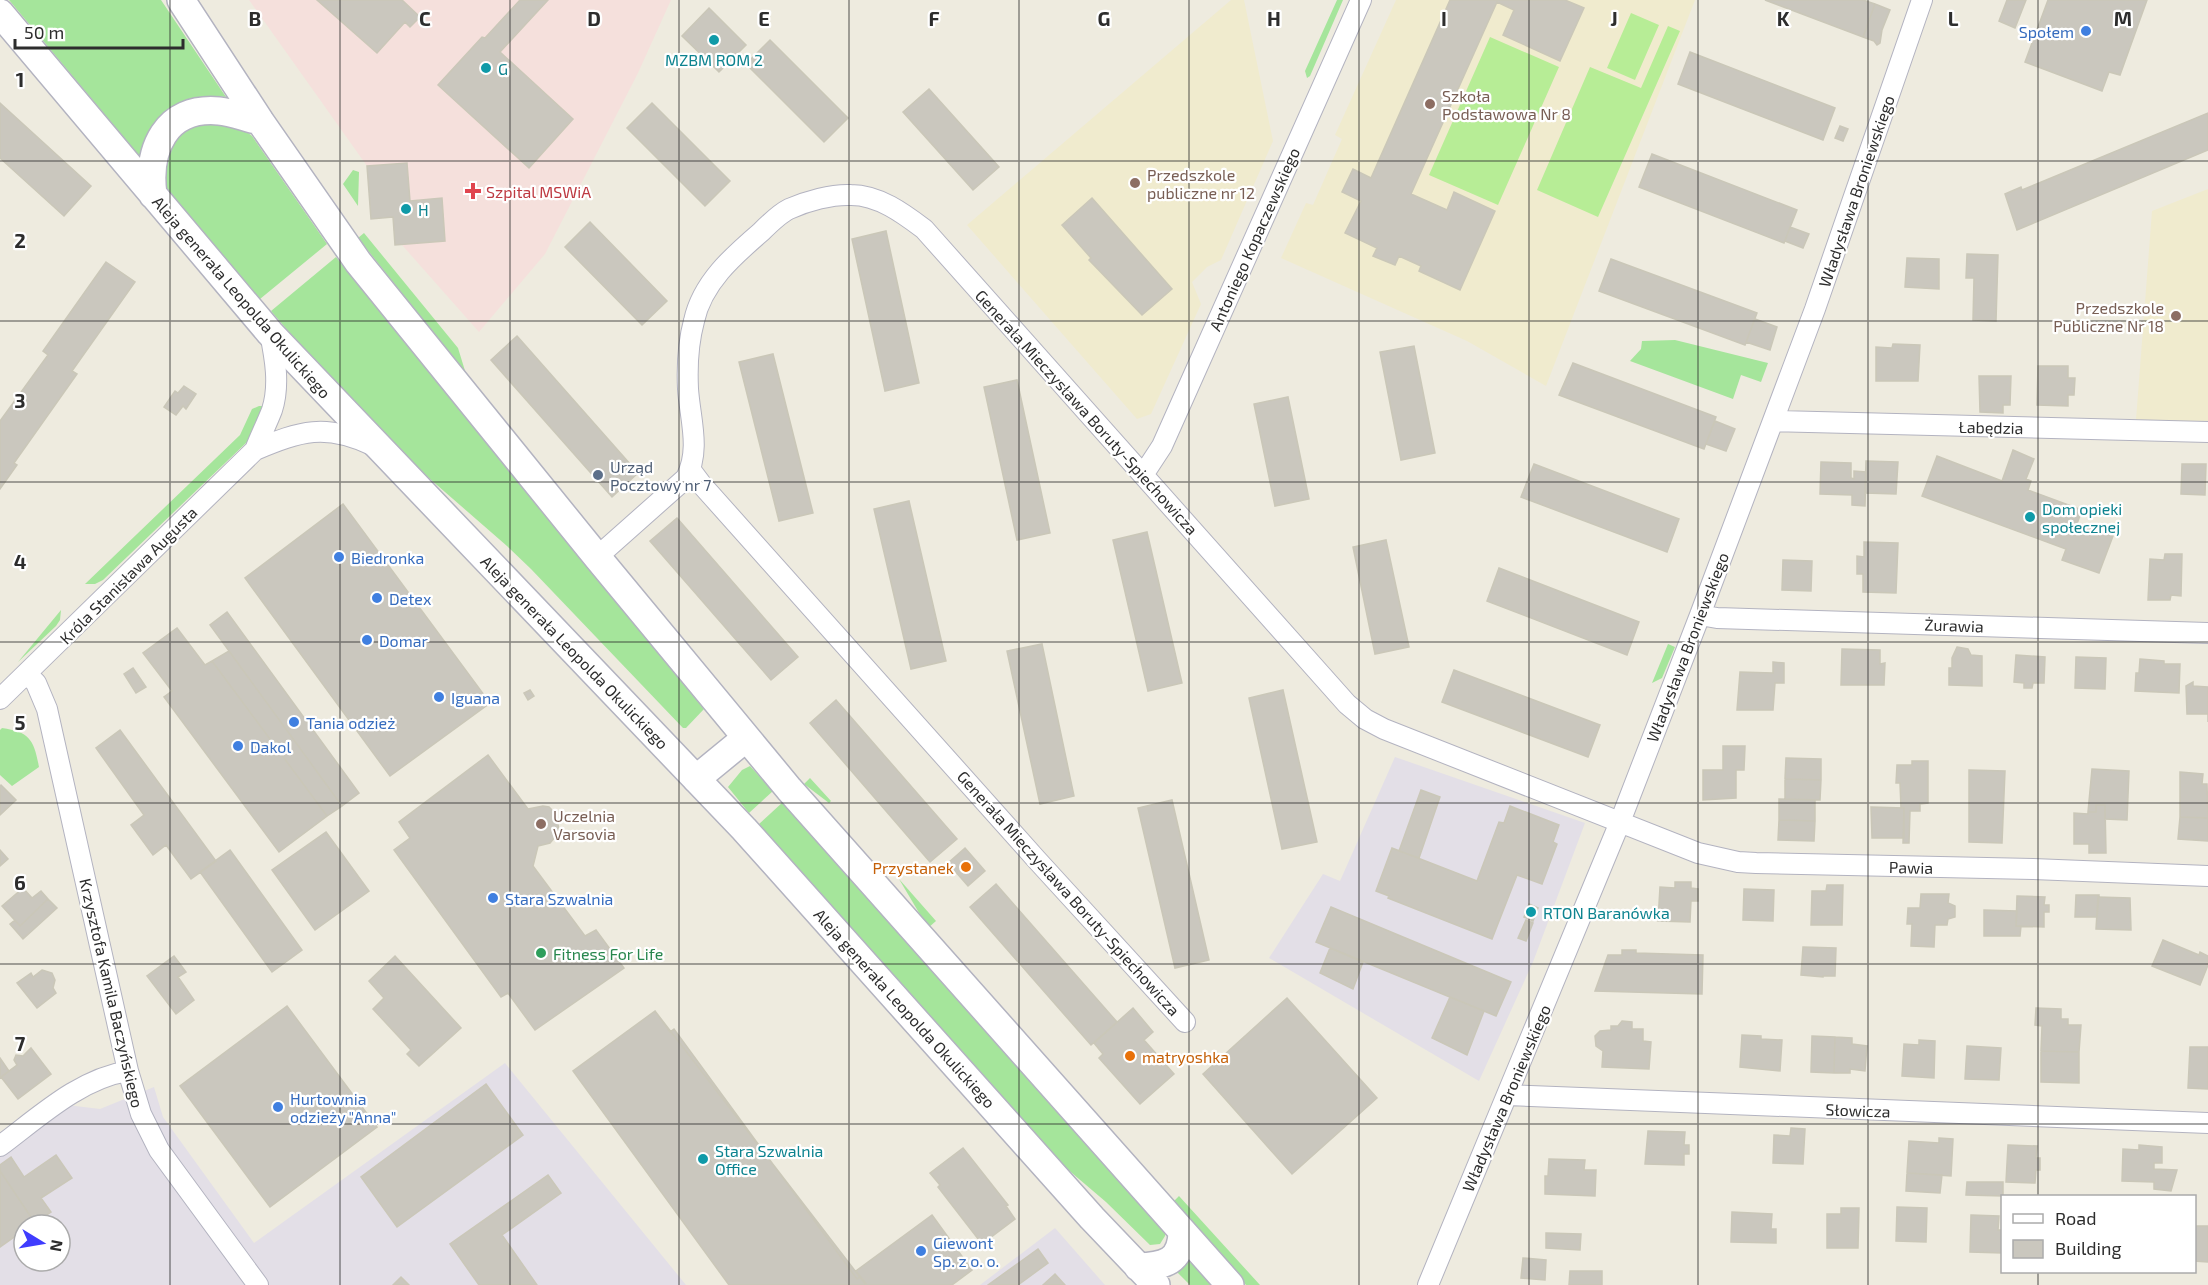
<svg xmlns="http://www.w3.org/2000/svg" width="2208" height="1285" font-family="'Exo 2',sans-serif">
	<rect width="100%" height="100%" fill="#eeebdf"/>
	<path fill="#e3dfe7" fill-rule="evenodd" d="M1395 757 1585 823 1533 962 1479 1081 1269 958 1323 874 1340 881Z
		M505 1063 686 1285H0V1155L67 1105 100 1109 154 1087 163 1117 254 1243ZM24 1225H60V1261H24Z
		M1055 1228 1105 1285H980Z"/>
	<path fill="#f0ebce" d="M1231 0H1244L1273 141 1221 260 1207 267 1192 282 1201 304 1151 414 1137 419 967 225Z
		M1396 0H1695L1546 386 1467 341 1281 258 1306 203 1313 205 1342 139 1335 135Z
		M2208 189V423L2136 420 2152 211Z"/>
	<path fill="#f5e0dc" d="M249 0H671L638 73 545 254 479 332 402 245H395L393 217 371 219 367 166Z"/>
	<path fill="#a5e59b" d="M9 0H161L226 97C185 90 147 117 141 158Z
		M1337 0H1343L1310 76 1307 78 1305 71Z
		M206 122 241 127 252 136 327 244 260 299 174 198 163 183 167 153 181 131Z
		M353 170 359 172 358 206 343 184Z
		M364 233 458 348 466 374 358 238Z
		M336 257 704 709 686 728H683L531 569 507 546 422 472 300 345 271 311Z
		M1675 340 1768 363 1761 382 1741 375 1733 399 1630 361 1641 349 1642 341Z
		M259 406H263L247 442 103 580 95 584H85L240 435 252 409Z
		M61 610 60 620 56 626 18 662Z
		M1668 644 1675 647 1662 678 1652 683Z
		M2 728C30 732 34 740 39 767L12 786 0 775V730Z
		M750 766 773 791 749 813 728 787 742 770Z
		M810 778 831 801 829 803 804 784Z
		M783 802 1165 1232V1236L1160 1244 1150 1245 1106 1202 1059 1162 759 824Z
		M899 879 936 921 928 928Z
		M1179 1196 1260 1285H1246L1172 1203Z
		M1188 1258 1213 1285H1190L1175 1270Z"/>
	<path fill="#b7ed96" d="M1631 13 1659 25 1635 80 1607 68Z
		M1668 26 1680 31 1598 217 1537 190 1590 67 1641 88Z
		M1490 37 1559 67 1498 205 1429 175Z"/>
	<path fill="#cac7be" stroke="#cac7b8" stroke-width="1.5" d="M317 0H402L420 17 410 27 405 22 377 53Z
		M520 0H548L500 52 573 119 529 168 438 85 482 37 485 38Z
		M1450 0H1565L1584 8 1560 61 1503 35 1514 10 1497 2 1411 194 1447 210 1454 192 1495 211 1460 290 1419 271 1421 266 1399 256 1395 265 1373 256 1377 248 1345 233 1361 201 1342 192 1353 169 1371 178Z
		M1765 0H1863L1875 4 1863 37Z
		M2007 0H2026L2015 28 1999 21Z
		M2048 0H2147L2120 75 2109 72 2102 91 2025 62Z
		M1875 4 1890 10 1882 30 1880 43 1877 45 1874 41 1863 37Z
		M709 8 746 45 719 72 682 36Z
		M770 40 848 118 824 142 746 64Z
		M1690 52 1835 108 1823 140 1678 84Z
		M929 89 999 167 973 190 903 112Z
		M0 103 91 186 64 216 0 158Z
		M652 103 730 181 705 206 627 128Z
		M2208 113V150L2017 230 2005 194 2021 187 2022 190Z
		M1840 126 1848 129 1843 141 1835 138Z
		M1652 154 1797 210 1784 243 1639 187Z
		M407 163 410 201 442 198 445 241 395 245 393 217 371 219 367 166Z
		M1092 198 1172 289 1142 315 1089 260 1091 258 1062 225Z
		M590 222 667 301 642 325 565 247Z
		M1790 227 1809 234 1803 248 1785 241Z
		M886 231 919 383 885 391 852 239Z
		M1967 254 1998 255 1996 321 1973 320 1974 278H1966Z
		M1907 258 1939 259V289L1905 287Z
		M1611 259 1757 313 1745 345 1599 291Z
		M106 262 135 282 72 371 77 374 14 463 17 465 0 489V421L48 355 43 351Z
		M1755 319 1777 327 1770 350 1746 342Z
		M517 336 638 473 612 497 491 360Z
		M1893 344 1920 345 1918 381H1876V347L1892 348Z
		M1414 346 1435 453 1401 460 1380 352Z
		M773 354 813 513 779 521 739 362Z
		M1573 363 1716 417 1704 449 1559 395Z
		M2038 366H2068V378H2075L2074 395H2068V406L2037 405Z
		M1979 376H2011L2010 405H2003V413L1980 412Z
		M1017 380 1050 533 1017 540 984 387Z
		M184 386 196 394 186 409 183 406 176 415 164 407 175 391 178 393Z
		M1288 397 1309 499 1275 506 1254 404Z
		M1715 421 1735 429 1726 451 1706 444Z
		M2013 450 2034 459 2026 479 2031 481 2028 490 2082 510 2077 524 2113 536 2099 573 2062 560 2066 549 1922 496 1937 456 2002 481Z
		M1866 461 1898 462 1896 494 1865 493Z
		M1821 462 1851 463V478L1854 479V471L1866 472 1865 506 1852 505V495L1820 494Z
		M1534 464 1679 519 1667 552 1521 497Z
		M2182 464H2206L2205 495 2181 494Z
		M909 501 946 661 911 669 874 509Z
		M343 504 490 703 390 776 245 578Z
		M677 518 798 657 771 680 650 541Z
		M1147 532 1182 683 1148 691 1113 540Z
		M1386 540 1409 647 1375 654 1353 547Z
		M1864 542 1898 543 1896 593 1863 592V574H1857V556L1864 557Z
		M2165 554H2182L2181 596 2171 595 2170 600H2148L2150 559 2164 560Z
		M1783 560 1812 561 1811 591 1782 590Z
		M1499 568 1639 622 1627 655 1487 601Z
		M227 612 359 793 342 806 210 625Z
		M177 628 205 665 212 661 327 816 279 852 164 697 172 691 143 653Z
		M1042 644 1074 796 1040 804 1007 651Z
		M1957 647 1968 649 1971 655 1982 656V686L1949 685V668H1952V658Z
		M1842 649 1880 650V664L1885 663 1884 685H1841Z
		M229 651 342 806 327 816 212 661Z
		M2016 655 2045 657 2044 683H2033L2032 688H2024V683L2014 682Z
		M2076 657 2106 658 2105 689 2075 688Z
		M2140 659 2164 661V664H2180L2179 693 2135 691 2136 673H2139Z
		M1773 662 1784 663V683H1775L1773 710H1737L1740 672 1773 673Z
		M133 668 146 687 136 693 124 674Z
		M1454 670 1600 725 1588 757 1442 702Z
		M2193 682V686L2208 687V722V714H2187L2186 686Z
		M530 690 534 696 528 700 524 693Z
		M1283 690 1317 842 1282 849 1249 698Z
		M836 700 957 839 930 862 810 723Z
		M120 730 216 861 191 879 166 845 153 855 131 825 144 815 96 748Z
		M1723 746H1745L1744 770H1736V798L1703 800V770H1723Z
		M488 755 528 809 543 806 549 807 557 815 559 832 550 843 538 846 533 866 585 936 596 930 624 968 535 1030 508 993 501 997 394 850 410 838 399 822Z
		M1786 758 1821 759V780L1785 779Z
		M1912 761H1928V803L1920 804V811H1910L1909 843H1903L1904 808H1901L1900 783H1896L1897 765H1912Z
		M2092 769 2129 771 2127 820 2105 819V805H2096V812H2088Z
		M1969 770 2005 771 2002 843 1969 842Z
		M2180 772 2203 774 2202 784H2207L2208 818 2180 817Z
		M1785 779 1821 780 1820 800 1785 799Z
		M1 785 16 800 0 815V786Z
		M1421 790 1440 797 1419 858 1399 851Z
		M1779 799 1815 800V821L1779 820Z
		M1172 800 1209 960 1175 968 1138 808Z
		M2096 805H2105L2106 853H2089V844H2074V813L2088 814V812H2096Z
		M1510 806 1559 825 1553 842 1557 844 1542 884 1517 875 1492 939 1388 898 1389 896 1376 891 1392 848 1477 881 1499 822 1504 823Z
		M1871 807 1904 808V838H1872Z
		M2180 817 2208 818V841L2178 839Z
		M1779 820 1815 821 1814 841 1778 840Z
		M326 832 369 891 315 930 272 870Z
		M965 848 985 871 968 886 948 863Z
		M0 850 8 859 0 866Z
		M230 850 302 950 272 972 200 872Z
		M1675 882H1691V888L1698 889V901H1691L1690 922 1658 921 1660 887 1675 888Z
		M996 884 1117 1022 1091 1045 970 907Z
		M1827 885H1843L1842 925H1811L1812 891H1826Z
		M23 888 32 898 41 891 48 899 20 926 2 906Z
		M1744 889 1774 890 1773 921 1743 920Z
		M1921 894H1949L1948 903 1955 906V917L1948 919 1947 925H1935L1934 947 1911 946 1912 924H1907L1908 908H1920Z
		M2076 895H2099L2097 917H2075Z
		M2017 896 2045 897 2044 905H2049V912H2044V927L2016 926Z
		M2098 897 2130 898 2131 930 2096 929Z
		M48 899 57 908 23 939 10 924 15 920 20 926Z
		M1529 904 1538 908 1533 921 1524 917Z
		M1331 907 1511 982 1496 1016 1316 942Z
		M1984 910 2017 911 2016 926H2021L2020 936H1984Z
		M1526 920 1533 923 1526 941 1518 938Z
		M2163 940 2199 955 2200 952 2208 956V965L2200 985 2152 966Z
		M1803 947 1836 948 1835 976H1823V977L1801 975Z
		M1330 948 1363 962 1353 989 1320 973Z
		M1622 950H1636V953L1703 955 1702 994 1595 991 1608 955H1622Z
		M174 956 186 972 178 977 194 1000 176 1014 147 976Z
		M395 956 461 1028 419 1066 407 1054 411 1050 373 1009 384 998 369 981Z
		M42 970 52 973 55 980 53 988 56 993 37 1008 17 983 31 973 33 977Z
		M1450 997 1484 1011 1467 1055 1432 1038Z
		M1287 998 1377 1098 1292 1174 1203 1074Z
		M287 1006 377 1127 270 1207 180 1086Z
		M1133 1008 1153 1032 1144 1040 1174 1074 1140 1104 1099 1058 1103 1054 1094 1043Z
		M2036 1008 2061 1009V1019H2068V1025H2081L2079 1052 2041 1051 2042 1026 2035 1025Z
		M655 1011 670 1032 674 1029 857 1279 860 1277 867 1285H729L573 1071Z
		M655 1011 866 1285H729L573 1071Z
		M1622 1021 1632 1022V1029H1643V1041L1651 1042 1649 1069 1602 1067 1603 1051 1596 1046 1595 1036 1600 1031 1611 1030V1026H1618Z
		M1742 1035 1761 1036V1039L1782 1040 1780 1071 1740 1067Z
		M1812 1036 1835 1037 1834 1073 1811 1072Z
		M1835 1037 1852 1038V1044L1867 1046 1865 1071 1850 1069V1073H1834Z
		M1919 1040 1935 1041 1934 1078 1902 1076 1904 1044 1919 1045Z
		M1967 1046 2001 1048 1999 1080 1965 1079Z
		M2190 1047H2208V1089L2188 1088Z
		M31 1048 51 1074 18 1099 1 1077 17 1065 14 1060 16 1055 23 1056Z
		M2041 1051 2079 1052V1083L2041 1082Z
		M0 1058 9 1071 0 1078Z
		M486 1084 523 1135 397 1227 361 1177Z
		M1791 1128 1805 1129 1803 1164 1773 1163 1774 1135 1790 1136Z
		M1648 1131 1685 1132 1684 1145H1689V1154H1684V1165L1645 1164Z
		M1939 1138 1953 1139 1951 1176 1907 1173 1909 1141 1939 1143Z
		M2008 1145 2037 1146 2036 1158H2040V1170H2036L2035 1183 2006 1182Z
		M2139 1145 2162 1147V1163H2154V1169L2177 1170 2171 1191 2154 1189V1182L2122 1181 2123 1149 2139 1150Z
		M963 1148 1008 1205 1006 1206 1015 1219 982 1244 938 1187 940 1185 930 1173Z
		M56 1155 72 1178 41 1198 51 1212 35 1223 0 1171V1165L11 1157 24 1177Z
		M1549 1159 1585 1160 1584 1170H1596L1595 1196 1545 1194V1176H1548Z
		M0 1171 35 1223 32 1225H24V1230L0 1247Z
		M1907 1173 1942 1175 1940 1193 1906 1191Z
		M548 1175 561 1193 502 1235 537 1285H479L450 1244Z
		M1967 1182H2003V1196L1966 1195Z
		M1897 1207 1927 1208 1926 1242 1896 1241Z
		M1841 1208H1859L1858 1248H1827V1214H1841Z
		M1732 1212 1772 1214 1771 1229H1776V1243L1731 1242Z
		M932 1215 972 1270 952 1285H867L856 1271Z
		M1971 1215 1999 1216 1998 1230H2002V1253L1970 1252Z
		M2194 1226H2208V1262L2194 1261Z
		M1546 1233 1581 1234 1580 1250 1546 1248Z
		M1038 1249 1048 1263 1018 1285H988Z
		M1523 1258 1546 1260 1545 1280 1521 1278Z
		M1570 1271H1602V1285H1569Z
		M1055 1274 1065 1285H1043Z
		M401 1277 409 1285H393Z"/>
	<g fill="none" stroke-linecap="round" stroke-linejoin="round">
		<defs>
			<path id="minor" d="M1773 421 2208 432
				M255 450C301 431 325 423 372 445
				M690 469 702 485 1036 859 1185 1022
				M1143 475 1162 446 1361 0
				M597 557 686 478C701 450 690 419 688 389 687 367 688 343 694 321 702 283 733 256 761 232 769 224 779 214 789 209 807 201 832 194 851 195 879 195 904 214 924 229L1347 704 1365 719 1384 729 1698 853 1738 862 1756 863 2033 869 2208 876
				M1700 615 1717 618 2208 633
				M27 674 36 683 47 709 128 1071 141 1114 159 1150 258 1285
				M0 699 255 450C260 437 267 423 272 410 280 385 275 358 270 333
				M1508 1095 2208 1123
				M0 1146C39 1117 79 1079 128 1071
				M1428 1285 1620 822 1700 615 1815 309 1922 0"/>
			<path id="secondary" d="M181 0 260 121 358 262 597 557 789 789 1230 1285
				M0 13 270 333 744 829 1092 1218 1156 1285
				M153 195C147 150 165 106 219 111 232 112 246 118 260 121
				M696 779 746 738
				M1138 1267C1164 1266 1181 1262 1182 1233"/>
		</defs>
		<use href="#minor" stroke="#b3b3c0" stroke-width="22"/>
		<use href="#secondary" stroke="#b3b3c0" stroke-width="30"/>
		<use href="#minor" stroke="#fff" stroke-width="20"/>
		<use href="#secondary" stroke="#fff" stroke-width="27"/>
	</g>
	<path fill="none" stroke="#2d2d2d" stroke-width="1.5" stroke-opacity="0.55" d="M170 0V1285M340 0V1285M510 0V1285M679 0V1285M849 0V1285M1019 0V1285M1189 0V1285M1359 0V1285M1529 0V1285M1698 0V1285M1868 0V1285M2038 0V1196M0 161H2208M0 321H2208M0 482H2208M0 642H2208M0 803H2208M0 964H2208M0 1124H2208M2038 1272V1285"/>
	<g fill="#3f7fe0" stroke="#fff" stroke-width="2">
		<circle cx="2086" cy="31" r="6"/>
		<circle cx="339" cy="557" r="6"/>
		<circle cx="377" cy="598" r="6"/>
		<circle cx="367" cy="640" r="6"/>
		<circle cx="439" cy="697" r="6"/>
		<circle cx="294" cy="722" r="6"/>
		<circle cx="238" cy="746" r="6"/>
		<circle cx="493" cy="898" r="6"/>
		<circle cx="278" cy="1107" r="6"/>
		<circle cx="921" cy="1251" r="6"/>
	</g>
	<g fill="#0f9aa8" stroke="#fff" stroke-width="2">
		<circle cx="714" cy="40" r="6"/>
		<circle cx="486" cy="68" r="6"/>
		<circle cx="406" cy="209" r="6"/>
		<circle cx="2030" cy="517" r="6"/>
		<circle cx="1531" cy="912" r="6"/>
		<circle cx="703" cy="1159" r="6"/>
	</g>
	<g fill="#8d6e63" stroke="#fff" stroke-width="2">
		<circle cx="1430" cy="104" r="6"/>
		<circle cx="1135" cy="183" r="6"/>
		<circle cx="2176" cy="316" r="6"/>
		<circle cx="541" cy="824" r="6"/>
	</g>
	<path fill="#e0444e" stroke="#fff" stroke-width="2" d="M470 182h6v6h6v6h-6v6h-6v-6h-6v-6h6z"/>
	<circle fill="#5c6f8a" stroke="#fff" stroke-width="2" cx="598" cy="475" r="6"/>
	<g fill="#e8710a" stroke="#fff" stroke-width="2">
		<circle cx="966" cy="867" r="6"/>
		<circle cx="1130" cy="1056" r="6"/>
	</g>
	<circle fill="#2e9e5b" stroke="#fff" stroke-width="2" cx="541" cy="953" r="6"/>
	<g text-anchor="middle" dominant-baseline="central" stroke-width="4.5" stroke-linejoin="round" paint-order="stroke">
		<g font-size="16" fill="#366cbe" stroke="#fff" text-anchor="start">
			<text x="2074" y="31" text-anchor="end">Społem</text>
			<text x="351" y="557">Biedronka</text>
			<text x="389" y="598">Detex</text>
			<text x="379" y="640">Domar</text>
			<text x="451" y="697">Iguana</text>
			<text x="306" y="722">Tania odzież</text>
			<text x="250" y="746">Dakol</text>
			<text x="505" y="898">Stara Szwalnia</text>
			<text x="290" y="1098">Hurtownia<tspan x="290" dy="18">odzieży "Anna"</tspan></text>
			<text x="933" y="1242">Giewont<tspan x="933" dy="18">Sp. z o. o.</tspan></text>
		</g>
		<g font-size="16" fill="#0d838f" stroke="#fff" text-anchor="start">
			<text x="714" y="59" text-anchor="middle">MZBM ROM 2</text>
			<text x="498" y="68">G</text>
			<text x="418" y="209">H</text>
			<text x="2042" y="508">Dom opieki<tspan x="2042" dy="18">społecznej</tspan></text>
			<text x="1543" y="912">RTON Baranówka</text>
			<text x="715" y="1150">Stara Szwalnia<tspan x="715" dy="18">Office</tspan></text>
		</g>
		<g font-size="16" fill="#785e54" stroke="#fff" text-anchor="start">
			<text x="1442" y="95">Szkoła<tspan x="1442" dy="18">Podstawowa Nr 8</tspan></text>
			<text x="1147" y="174">Przedszkole<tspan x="1147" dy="18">publiczne nr 12</tspan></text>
			<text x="2164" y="307" text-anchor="end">Przedszkole<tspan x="2164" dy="18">Publiczne Nr 18</tspan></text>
			<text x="553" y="815">Uczelnia<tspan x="553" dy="18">Varsovia</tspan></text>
		</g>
		<g font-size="16" fill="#be3a42" stroke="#fff" text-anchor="start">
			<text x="486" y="191">Szpital MSWiA</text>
		</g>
		<g font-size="16" fill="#2d2d2d" stroke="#fff">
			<text transform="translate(1856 191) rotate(-71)">Władysława Broniewskiego</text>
			<text transform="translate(1254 239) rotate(-66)">Antoniego Kopaczewskiego</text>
			<text transform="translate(242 297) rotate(49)">Aleja generała Leopolda Okulickiego</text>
			<text transform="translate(1087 412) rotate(48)">Generała Mieczysława Boruty-Spiechowicza</text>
			<text transform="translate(1991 427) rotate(1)">Łabędzia</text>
			<text transform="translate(128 575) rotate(-45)">Króla Stanisława Augusta</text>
			<text transform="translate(1954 625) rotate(2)">Żurawia</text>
			<text transform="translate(1687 647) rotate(-69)">Władysława Broniewskiego</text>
			<text transform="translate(575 652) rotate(46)">Aleja generała Leopolda Okulickiego</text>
			<text transform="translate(1911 867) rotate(1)">Pawia</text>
			<text transform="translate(1069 893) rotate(48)">Generała Mieczysława Boruty-Spiechowicza</text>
			<text transform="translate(112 993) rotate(77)">Krzysztofa Kamila Baczyńskiego</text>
			<text transform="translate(905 1008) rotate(48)">Aleja generała Leopolda Okulickiego</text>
			<text transform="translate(1506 1098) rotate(-67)">Władysława Broniewskiego</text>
			<text transform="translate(1858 1110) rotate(2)">Słowicza</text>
		</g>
		<g font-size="16" fill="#4e5e75" stroke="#fff" text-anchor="start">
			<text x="610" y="466">Urząd<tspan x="610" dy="18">Pocztowy nr 7</tspan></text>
		</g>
		<g font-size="16" fill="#c56008" stroke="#fff" text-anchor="end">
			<text x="954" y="867">Przystanek</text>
			<text x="1142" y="1056" text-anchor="start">matryoshka</text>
		</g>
		<g font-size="16" fill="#27864d" stroke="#fff" text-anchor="start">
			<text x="553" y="953">Fitness For Life</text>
		</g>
	</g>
	<g font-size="20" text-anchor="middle" font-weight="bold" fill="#2d2d2d" stroke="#fff" stroke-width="4.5" stroke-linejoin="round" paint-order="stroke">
		<text x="255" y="26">B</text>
		<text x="425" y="26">C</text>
		<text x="594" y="26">D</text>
		<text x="764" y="26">E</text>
		<text x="934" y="26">F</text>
		<text x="1104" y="26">G</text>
		<text x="1274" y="26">H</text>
		<text x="1444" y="26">I</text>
		<text x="1614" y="26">J</text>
		<text x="1783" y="26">K</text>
		<text x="1953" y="26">L</text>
		<text x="2123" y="26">M</text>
		<text x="20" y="87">1</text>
		<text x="20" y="248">2</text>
		<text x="20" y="408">3</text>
		<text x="20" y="569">4</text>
		<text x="20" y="730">5</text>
		<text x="20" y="890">6</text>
		<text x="20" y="1051">7</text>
	</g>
	<rect x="2001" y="1195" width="195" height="78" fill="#ffffff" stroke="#ababab" stroke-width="1.5"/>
	<rect x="2013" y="1214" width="30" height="9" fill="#ffffff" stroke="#ababab" stroke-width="1.5"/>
	<text x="2055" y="1225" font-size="18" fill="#2d2d2d">Road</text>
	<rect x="2013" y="1240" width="30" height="18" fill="#cac7be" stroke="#ababab" stroke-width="1.5"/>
	<text x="2055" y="1255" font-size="18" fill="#2d2d2d">Building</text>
	<g transform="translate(42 1243) rotate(101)"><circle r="28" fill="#ffffff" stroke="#ababab" stroke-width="1.5"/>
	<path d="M0-4.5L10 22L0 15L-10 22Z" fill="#3f3cfe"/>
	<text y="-9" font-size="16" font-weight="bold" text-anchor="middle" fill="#2d2d2d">N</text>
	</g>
	<path d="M15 39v9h168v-9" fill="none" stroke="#2d2d2d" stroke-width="3"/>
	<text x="24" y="39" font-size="18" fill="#2d2d2d" stroke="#ffffff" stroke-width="4.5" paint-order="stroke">50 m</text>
</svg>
